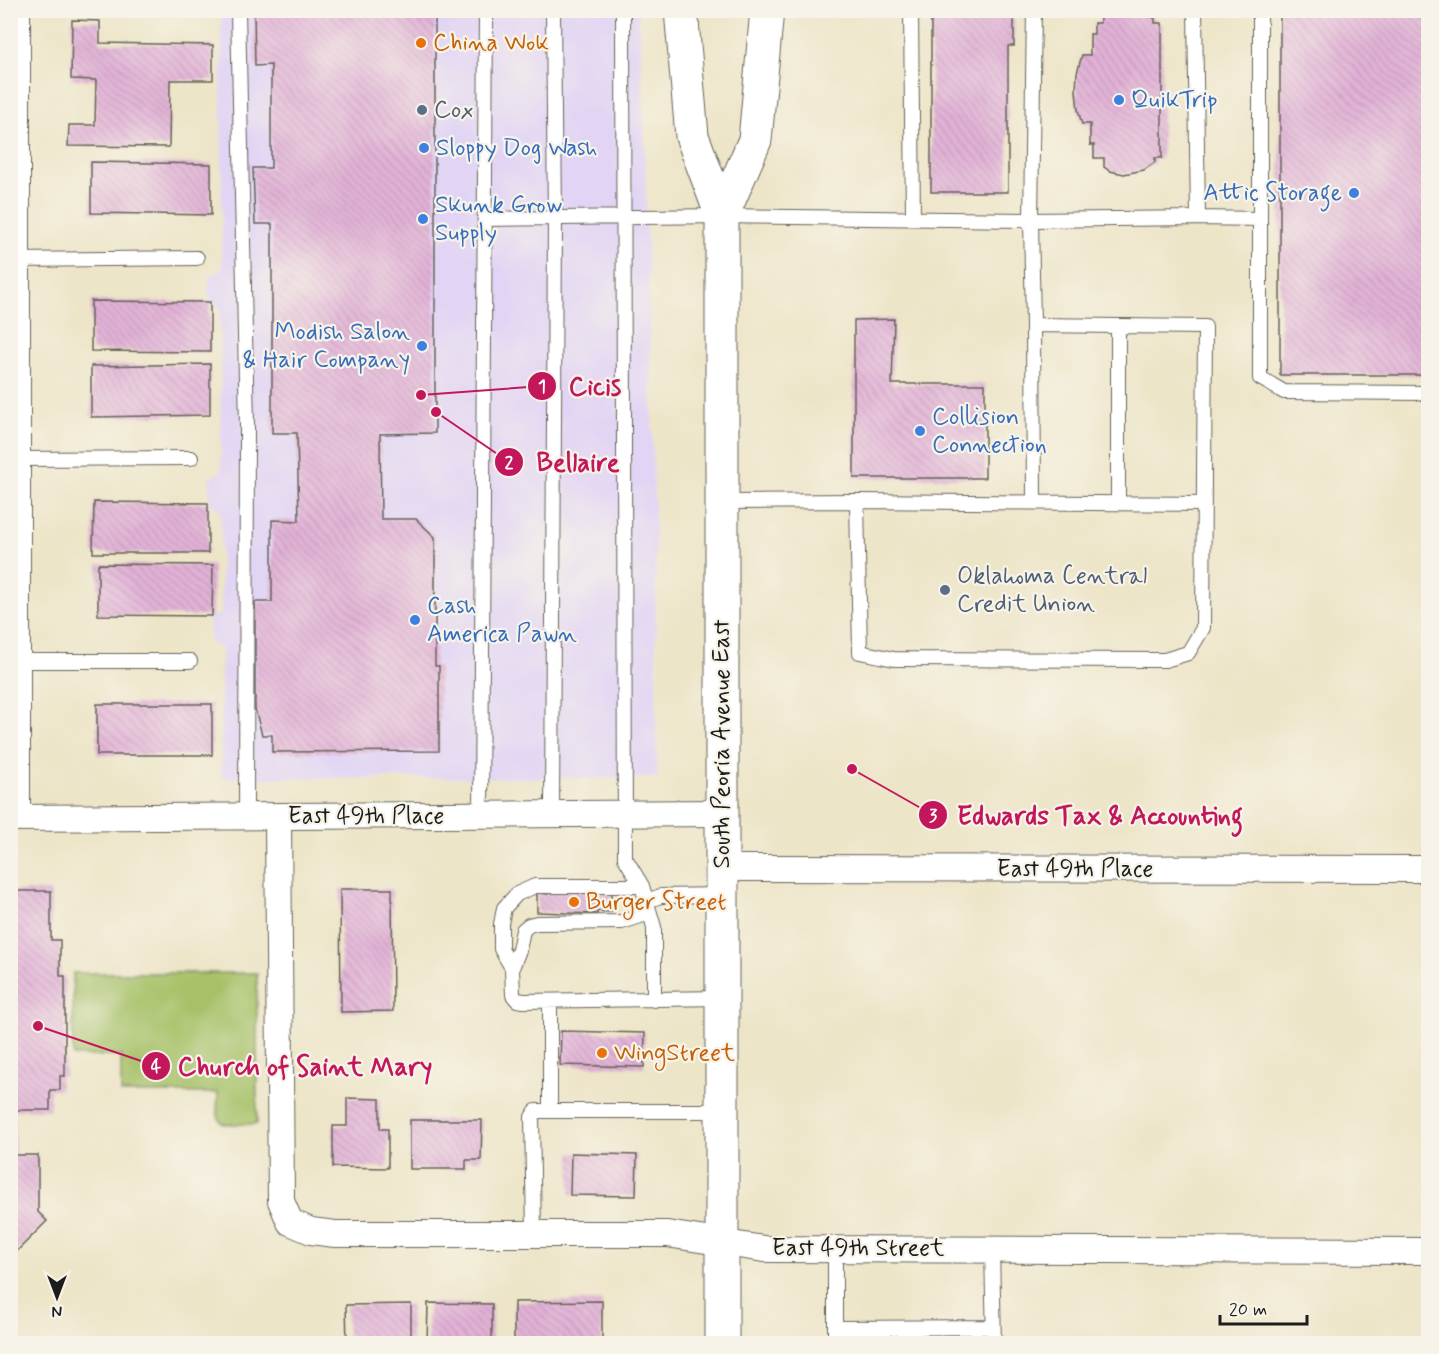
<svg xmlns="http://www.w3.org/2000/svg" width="1439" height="1354" font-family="Mynerve,sans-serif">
	<defs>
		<pattern id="building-back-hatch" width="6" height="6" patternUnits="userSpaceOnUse" patternTransform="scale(1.5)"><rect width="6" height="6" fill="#e2b2d7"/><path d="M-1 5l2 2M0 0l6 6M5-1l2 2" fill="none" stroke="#c198b8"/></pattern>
	</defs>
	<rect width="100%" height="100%" fill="#f7f3e8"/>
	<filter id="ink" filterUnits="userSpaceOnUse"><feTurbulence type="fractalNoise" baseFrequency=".0167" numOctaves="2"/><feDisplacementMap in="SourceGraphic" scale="12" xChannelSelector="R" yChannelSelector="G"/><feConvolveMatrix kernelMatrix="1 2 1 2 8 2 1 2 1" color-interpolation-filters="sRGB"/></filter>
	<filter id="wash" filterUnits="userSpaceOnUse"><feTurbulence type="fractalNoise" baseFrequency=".008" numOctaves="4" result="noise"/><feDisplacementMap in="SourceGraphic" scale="24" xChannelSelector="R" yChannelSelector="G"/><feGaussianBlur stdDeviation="1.35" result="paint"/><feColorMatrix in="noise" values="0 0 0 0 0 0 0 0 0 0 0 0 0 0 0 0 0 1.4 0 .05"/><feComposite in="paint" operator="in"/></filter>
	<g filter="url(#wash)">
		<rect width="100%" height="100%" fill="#ede5c8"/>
		<path fill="#e1d4f4" d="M221 11H638L644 117 655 531 657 778H221V649L210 641 209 616 221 615V511L210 503 209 478 221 472 220 308 209 300V276L222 270Z"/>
		<path fill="#a6c168" stroke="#616e42" stroke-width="1.5" d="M73 973H257V1124H224C214 1118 218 1103 218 1093H121V1056H73Z"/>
		<g id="blocks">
			<path fill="url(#building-back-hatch)" d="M254 10H435V433L380 434 381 519H416L435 537V666H439V751L272 752V735H262L255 709V602H272V520L299 521 297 433H272V224H255L253 168H271V65L255 66Z
				M931 10H1014V46H1008V192H931Z
				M1107 10H1142L1155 19V23H1162V158H1155V162L1144 170 1124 174 1110 171 1104 167V158H1094V145H1090V124H1082L1078 110 1076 91 1077 73 1082 55H1090V34H1094V23H1100V13Z
				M1280 10H1428V375H1280Z
				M72 20 100 21V43L213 45V80H170L169 147 68 146 69 125H95L96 80 71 79Z
				M91 162 211 164V215L91 213Z
				M91 301 210 302V352L91 351Z
				M894 319 892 384H985V478H854V320Z
				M210 364V415L91 417V366Z
				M94 502 208 503V553H93Z
				M98 564 213 565 212 616 98 615Z
				M97 704H212V755H97Z
				M340 889H392L393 1011 341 1012Z
				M548 890 596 891V893H612L611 912 597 911V914L537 912V893L548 894Z
				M10 891H51V940H60V976H65V1076H60V1090H50V1110H15V1155H38V1212L47 1221 10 1258Z
				M561 1031 645 1033 644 1067 560 1065Z
				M347 1098 380 1099V1129H388V1168L333 1167V1126H347Z
				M410 1120H482L481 1160H466V1169H410Z
				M571 1153 637 1155 636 1196 570 1195Z
				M602 1301V1343L514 1344V1302Z
				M428 1303 492 1304V1344H427Z
				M411 1304V1344H347L346 1305Z"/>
		</g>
	</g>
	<g filter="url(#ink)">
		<use href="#blocks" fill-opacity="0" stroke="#656258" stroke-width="1.5"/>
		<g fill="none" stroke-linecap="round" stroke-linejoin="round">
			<defs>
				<path id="service" d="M238 10 247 426 246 817
					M623 10 625 858 642 886 654 927V1000
					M911 10 913 218
					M1260 10V219
					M1198 218 1260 219V378L1284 392 1428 393
					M485 219 722 216 1031 220 1034 10
					M17 260 197 258
					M1033 325 1034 502
					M1118 327V503
					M16 459 191 458
					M857 501 1204 504
					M722 502 857 501 860 652 894 659 1165 660 1188 653 1203 628 1205 327 1033 325 1031 220 1198 218 1195 10
					M17 661H190
					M481 815 486 10
					M552 815 555 219 553 10
					M646 901 661 896 722 895
					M650 913 622 922 537 923 529 925 523 930 519 950 512 968 513 995 517 1000 524 1001 722 998
					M512 968 501 949V924L504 908 517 894 535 886H642
					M550 1001V1111
					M534 1234 532 1117 536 1111H722
					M835 1248V1344
					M992 1248 994 1344
					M835 1328 993 1327
					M914 1328V1344"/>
				<path id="minor" d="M278 817 281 1201 290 1222 311 1231 335 1234H667L764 1249 1428 1251
					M10 818 722 813
					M17 818V10
					M722 868 1428 869"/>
				<path id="secondary" d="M681 10 692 136 722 216V1344
					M722 216 755 140 767 10"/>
			</defs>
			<use href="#service" stroke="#656258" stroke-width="16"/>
			<use href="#minor" stroke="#656258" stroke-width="28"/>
			<use href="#secondary" stroke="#656258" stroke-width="35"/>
			<use href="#service" stroke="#fff" stroke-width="14"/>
			<use href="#minor" stroke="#fff" stroke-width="26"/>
			<use href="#secondary" stroke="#fff" stroke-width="33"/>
		</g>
	</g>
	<g fill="#e8710a" stroke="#f7f3e8" stroke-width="2">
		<circle cx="421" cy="43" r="6"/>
		<circle cx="574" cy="902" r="6"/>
		<circle cx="602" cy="1053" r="6"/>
	</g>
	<g fill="#3f7fe0" stroke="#f7f3e8" stroke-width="2">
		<circle cx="1119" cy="100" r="6"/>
		<circle cx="424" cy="148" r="6"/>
		<circle cx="1354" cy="193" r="6"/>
		<circle cx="423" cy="219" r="6"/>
		<circle cx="422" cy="346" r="6"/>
		<circle cx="920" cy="431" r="6"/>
		<circle cx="415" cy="620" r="6"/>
	</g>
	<g fill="#5c6f8a" stroke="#f7f3e8" stroke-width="2">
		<circle cx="422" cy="110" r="6"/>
		<circle cx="945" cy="590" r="6"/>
	</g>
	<g text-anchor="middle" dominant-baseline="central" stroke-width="4.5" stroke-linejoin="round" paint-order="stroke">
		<g font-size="24" fill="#c56008" stroke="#f7f3e8" text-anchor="start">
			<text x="433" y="43">China Wok</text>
			<text x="586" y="902">Burger Street</text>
			<text x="614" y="1053">WingStreet</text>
		</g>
		<g font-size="24" fill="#366cbe" stroke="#f7f3e8" text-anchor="start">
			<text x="1131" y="100">QuikTrip</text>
			<text x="436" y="148">Sloppy Dog Wash</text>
			<text x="1342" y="193" text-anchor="end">Attic Storage</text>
			<text x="435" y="205">Skunk Grow<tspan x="435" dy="28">Supply</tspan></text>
			<text x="410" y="332" text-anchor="end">Modish Salon<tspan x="410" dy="28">&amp; Hair Company</tspan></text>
			<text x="932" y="417">Collision<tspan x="932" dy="28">Connection</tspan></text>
			<text x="427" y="606">Cash<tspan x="427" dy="28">America Pawn</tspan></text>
		</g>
		<g font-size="24" fill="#4e5e75" stroke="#f7f3e8" text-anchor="start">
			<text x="434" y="110">Cox</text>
			<text x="957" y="576">Oklahoma Central<tspan x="957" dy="28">Credit Union</tspan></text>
		</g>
		<g font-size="24" fill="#1c1c1c" stroke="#f7f3e8">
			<text transform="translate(722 744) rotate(-90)">South Peoria Avenue East</text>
			<text x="366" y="816">East 49th Place</text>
			<text x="1075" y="869">East 49th Place</text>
			<text x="858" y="1248">East 49th Street</text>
		</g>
	</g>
	<path fill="none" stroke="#c2185b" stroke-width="2" d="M421 395L542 386M436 412L509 462M852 769L933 815M38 1026L156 1066"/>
	<g fill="#c2185b" stroke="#f7f3e8" stroke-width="2">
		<circle cx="421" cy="395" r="6"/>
		<circle cx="436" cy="412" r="6"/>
		<circle cx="852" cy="769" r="6"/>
		<circle cx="38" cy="1026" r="6"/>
		<circle cx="542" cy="386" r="15"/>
		<circle cx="509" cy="462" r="15"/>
		<circle cx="933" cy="815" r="15"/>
		<circle cx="156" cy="1066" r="15"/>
	</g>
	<g font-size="18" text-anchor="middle" font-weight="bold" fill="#fff">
		<text x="542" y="392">1</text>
		<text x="509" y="468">2</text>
		<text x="933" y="821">3</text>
		<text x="156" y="1072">4</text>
	</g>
	<g font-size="26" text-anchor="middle" font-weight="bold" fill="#c2185b" stroke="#f7f3e8" stroke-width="4.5" stroke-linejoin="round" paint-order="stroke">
		<text x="595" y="395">Cicis</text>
		<text x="578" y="471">Bellaire</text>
		<text x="1100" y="824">Edwards Tax &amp; Accounting</text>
		<text x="305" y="1075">Church of Saint Mary</text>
	</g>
	<rect width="1439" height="1354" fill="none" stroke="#f7f3e8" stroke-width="36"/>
	<g transform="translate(57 1297) rotate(180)" stroke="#f7f3e8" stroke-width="4.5" paint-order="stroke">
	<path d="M0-4.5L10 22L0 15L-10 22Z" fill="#1c1c1c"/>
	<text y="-9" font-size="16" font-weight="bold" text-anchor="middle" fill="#1c1c1c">N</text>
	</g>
	<path d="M1220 1315v9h87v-9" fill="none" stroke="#1c1c1c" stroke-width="3"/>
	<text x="1229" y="1315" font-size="18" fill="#1c1c1c" stroke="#f7f3e8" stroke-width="4.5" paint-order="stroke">20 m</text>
</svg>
